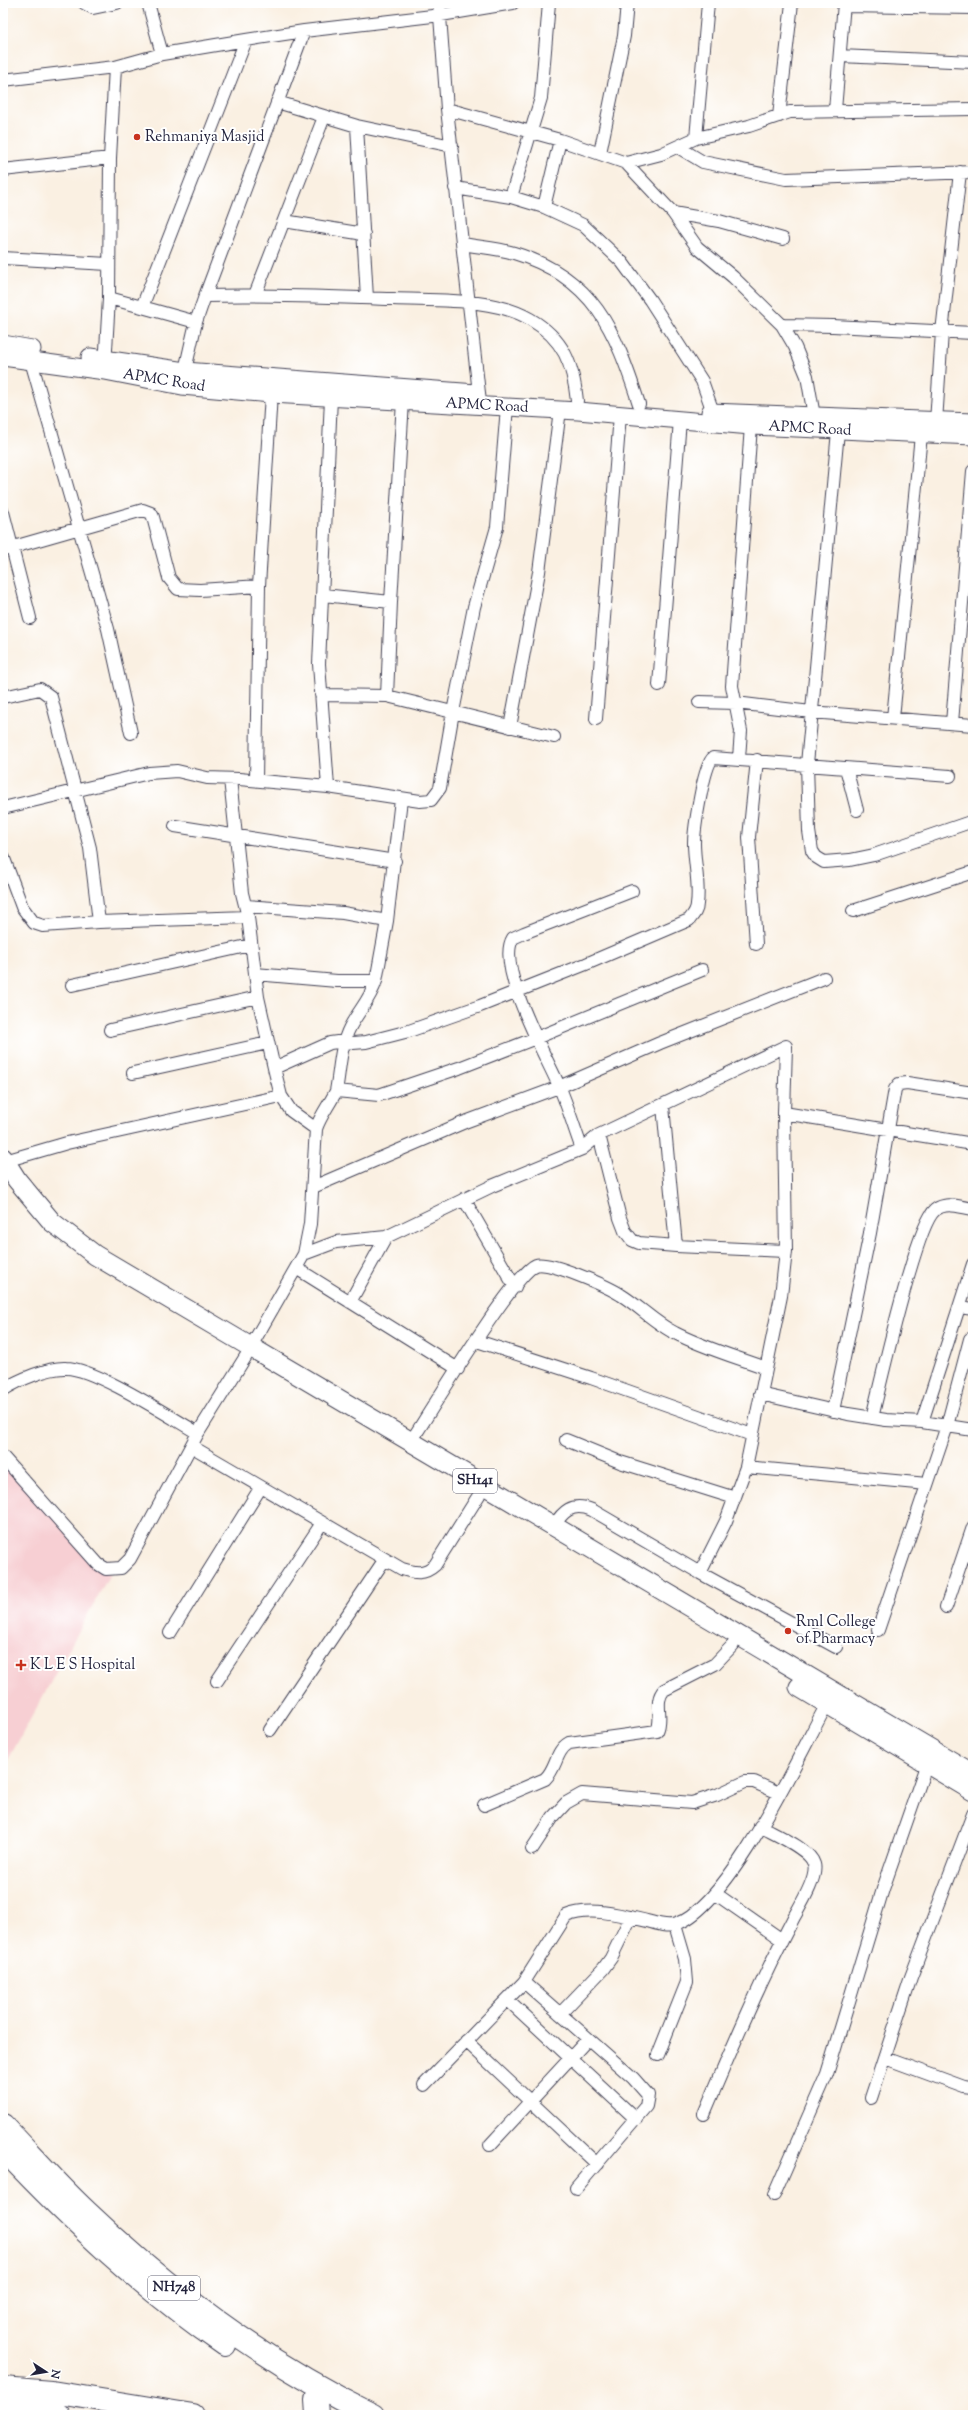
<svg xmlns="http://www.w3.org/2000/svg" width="976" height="2418" font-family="'Sorts Mill Goudy',serif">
	<rect width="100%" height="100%" fill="#fff"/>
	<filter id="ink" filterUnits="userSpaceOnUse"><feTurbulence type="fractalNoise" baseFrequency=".025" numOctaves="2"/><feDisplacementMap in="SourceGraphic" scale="8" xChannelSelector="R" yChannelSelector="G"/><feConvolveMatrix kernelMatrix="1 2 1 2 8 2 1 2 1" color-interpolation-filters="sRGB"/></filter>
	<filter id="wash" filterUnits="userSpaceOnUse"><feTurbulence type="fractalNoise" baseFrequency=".012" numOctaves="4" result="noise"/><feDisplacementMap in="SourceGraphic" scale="16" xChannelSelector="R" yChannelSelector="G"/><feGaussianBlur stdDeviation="0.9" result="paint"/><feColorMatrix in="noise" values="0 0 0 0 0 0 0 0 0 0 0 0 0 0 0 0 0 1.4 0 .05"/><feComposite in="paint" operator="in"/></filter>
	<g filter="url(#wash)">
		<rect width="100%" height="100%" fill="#faf0e2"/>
		<path fill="#f7cfd3" d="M3 1459 110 1574 3 1769Z"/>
	</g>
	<g filter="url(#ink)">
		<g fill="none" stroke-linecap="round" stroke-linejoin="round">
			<defs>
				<path id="street" d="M84 3 93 8 117 3
					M148 3 162 54
					M439 3 447 109 480 402
					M844 6 973 8
					M840 56 973 62
					M3 80 115 67 162 54 246 40 304 31 441 15 513 3
					M277 102 357 126 452 146
					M447 109 560 140 626 163 661 154 696 138 749 126 790 112 973 109
					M835 110 844 3
					M779 116 792 3
					M357 126 367 298
					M696 138 708 3
					M678 147 703 162 786 179 973 172
					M600 153 624 36 627 3
					M626 163 673 213 697 247 733 277 782 325 795 347 807 376 814 416
					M3 170 110 158
					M455 188 511 197 544 207 583 225 622 262 650 300 702 381 713 412
					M511 197 541 98 549 3
					M544 207 560 140
					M673 213 719 221 783 239
					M284 221 364 234
					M463 244C479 247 497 248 514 253 594 277 615 330 639 404
					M3 258 108 264
					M255 295 324 117
					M205 296C268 294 330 297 393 299 435 301 493 297 530 319 564 339 573 364 577 401
					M109 298 110 158 115 67
					M142 307 196 322
					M782 325 833 326 973 333
					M31 361 108 629 131 733
					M105 367 109 298 142 307 246 40
					M183 379 196 322 205 296 304 31
					M936 422 942 332 960 172
					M838 431 807 764 809 831 812 851 816 857 824 862 850 860 874 855 973 821
					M3 512 30 618
					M3 550 143 510 151 513 153 517 169 578 178 589 200 590 259 586
					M323 595 391 602
					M659 685 680 420
					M321 695 387 696 554 737
					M387 696 391 602 403 401
					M3 697 40 689 51 697 90 848 99 922
					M699 702 736 703 811 712 973 725
					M893 718 921 435
					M596 719 620 415
					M952 723 973 471
					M510 727 539 572 560 410
					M739 758 741 731 732 686 751 426
					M846 768 857 810
					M230 779 242 893 248 917 258 997 274 1068 281 1096 291 1111 316 1129
					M256 780 259 586 271 394
					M328 787 319 664 331 398
					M3 808 149 773 177 771 207 778 239 779 328 787 420 801 431 800 440 788 453 712 474 607 497 527 507 407
					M175 826 395 861
					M3 856 22 907 34 923 43 926 99 922 248 917
					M246 906 343 913 387 921
					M853 911 973 872
					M756 944 749 837 757 760
					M255 974 337 981H376L387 921 401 799
					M72 985 251 945
					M110 1030 258 997
					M274 1068 330 1043 345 1041 353 1043 366 1042 409 1031 480 1006 586 964 689 920C693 915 697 911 697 904 700 884 694 863 694 843 694 830 704 763 713 758L950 776
					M133 1073 268 1043
					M336 1091C340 1070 340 1046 350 1027 359 1010 370 1000 376 981
					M663 1106 676 1246
					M784 1113 973 1144
					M599 1135 620 1218 625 1231 632 1240 639 1243 676 1246 786 1251
					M582 1149C574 1128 568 1106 559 1086 546 1056 495 966 513 938L524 933 632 891
					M5 1161 67 1143 281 1096
					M313 1187 465 1122 559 1087 660 1043 824 978
					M464 1199 515 1287
					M304 1254 336 1242 386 1237 492 1186 582 1149 599 1135 786 1046 784 1113 786 1251 781 1296 746 1467 726 1521 700 1573
					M296 1268 458 1369
					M350 1302 386 1237
					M960 1307 973 1309
					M477 1341 591 1378 752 1435
					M250 1348 304 1254 310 1224 316 1129C320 1116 330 1104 336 1091L379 1095 459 1068 536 1038 702 970
					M3 1390C18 1380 49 1367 66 1368 95 1368 170 1417 198 1433
					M760 1394 848 1414 886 1420 922 1422 973 1430
					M833 1411 870 1233 895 1089 899 1084 907 1083 973 1093
					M872 1418C880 1385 916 1225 935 1210 946 1201 960 1207 973 1209
					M922 1422 973 1264
					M566 1440 620 1462 735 1498
					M410 1443C429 1414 513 1274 536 1265 548 1260 609 1287 621 1295 639 1306 656 1324 675 1333 704 1348 736 1357 766 1368
					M191 1446 402 1569C415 1573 424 1575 435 1565L479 1495
					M3 1457 98 1564 106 1569 121 1568 130 1559 198 1433 251 1348
					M746 1467 927 1484
					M553 1527C563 1511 572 1502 592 1510L700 1573 836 1647
					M946 1607 973 1527
					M878 1630 947 1426 970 1339
					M170 1633 261 1487
					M217 1681 322 1523
					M270 1730 385 1559
					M484 1805 545 1779C557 1768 555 1751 569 1743L657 1731C664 1717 653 1702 664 1690L715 1664 733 1645
					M532 1849 553 1817 566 1803 582 1794 692 1803 717 1795 745 1782H754L779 1793
					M716 1894 782 1940
					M524 1982 633 2078 648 2095 646 2106 576 2188
					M508 2000 636 2119
					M560 2014 603 1969 611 1958 631 1917
					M466 2041 597 2164
					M658 2055 687 1982 685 1959 675 1925
					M885 2058 964 2087 973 2088
					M424 2085 524 1982 566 1916C590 1906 622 1915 647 1921 655 1923 667 1928 676 1924 729 1907 799 1755 827 1704
					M871 2098 911 1977 973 1814
					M704 2114C732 2048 760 1982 794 1917 800 1906 818 1877 814 1864 810 1849 774 1834 760 1826
					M490 2145 588 2039
					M774 2195 827 2074 883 1889 927 1763"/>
				<path id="secondary" d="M3 344 32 349
					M3 357 105 371 182 386 271 394 578 411 751 426 973 436
					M90 357 185 371 476 393
					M710 412 973 422"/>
				<path id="primary" d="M3 1158 17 1180 52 1222 95 1255 973 1774
					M799 1687 973 1791"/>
				<path id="highway" d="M3 2125C31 2154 58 2185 87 2212 172 2293 268 2364 373 2415
					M3 2149C71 2221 143 2289 225 2345
					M3 2388 52 2392 193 2415
					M316 2400 317 2415
					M3 2404 59 2415"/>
			</defs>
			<use href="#street" stroke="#424154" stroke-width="14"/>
			<use href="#secondary" stroke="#424154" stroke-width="19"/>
			<use href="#primary" stroke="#424154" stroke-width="21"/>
			<use href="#highway" stroke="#424154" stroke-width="24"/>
			<use href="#street" stroke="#fff" stroke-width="12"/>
			<use href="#secondary" stroke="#fff" stroke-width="17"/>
			<use href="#primary" stroke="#fff" stroke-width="19"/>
			<use href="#highway" stroke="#fff" stroke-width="22"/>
		</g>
	</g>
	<g fill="#c8321e" stroke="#fff" stroke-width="1.5">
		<circle cx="137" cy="137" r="4"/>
		<circle cx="788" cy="1631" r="4"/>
		<path d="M19 1659h4v4h4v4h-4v4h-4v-4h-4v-4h4z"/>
	</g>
	<g text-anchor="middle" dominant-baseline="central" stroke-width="4" stroke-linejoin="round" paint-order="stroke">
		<g fill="#fff" stroke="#646476" stroke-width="1">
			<rect x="453" y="1469" width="44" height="24" rx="3"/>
			<rect x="148" y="2276" width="52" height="24" rx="3"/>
		</g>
		<g font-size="14" font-weight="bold" fill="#22223b">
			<text x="475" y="1481">SH141</text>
			<text x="174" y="2288">NH748</text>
		</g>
		<g font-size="15" fill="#22223b" stroke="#fff" text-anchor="start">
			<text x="145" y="137">Rehmaniya Masjid</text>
			<text x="796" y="1622">Rml College<tspan x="796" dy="17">of Pharmacy</tspan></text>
			<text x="30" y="1665">K L E S Hospital</text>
		</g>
		<g font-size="15" fill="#22223b" stroke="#fff">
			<text transform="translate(164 381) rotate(9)">APMC Road</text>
			<text transform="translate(487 406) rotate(3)">APMC Road</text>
			<text transform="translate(810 429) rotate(3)">APMC Road</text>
		</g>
	</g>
	<rect width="976" height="2418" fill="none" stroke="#fff" stroke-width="16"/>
	<g transform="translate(46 2372) rotate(102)" stroke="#ffffff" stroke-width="3" paint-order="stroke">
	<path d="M0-3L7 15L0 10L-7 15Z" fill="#22223b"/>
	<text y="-6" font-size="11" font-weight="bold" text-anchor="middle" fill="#22223b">N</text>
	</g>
</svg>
